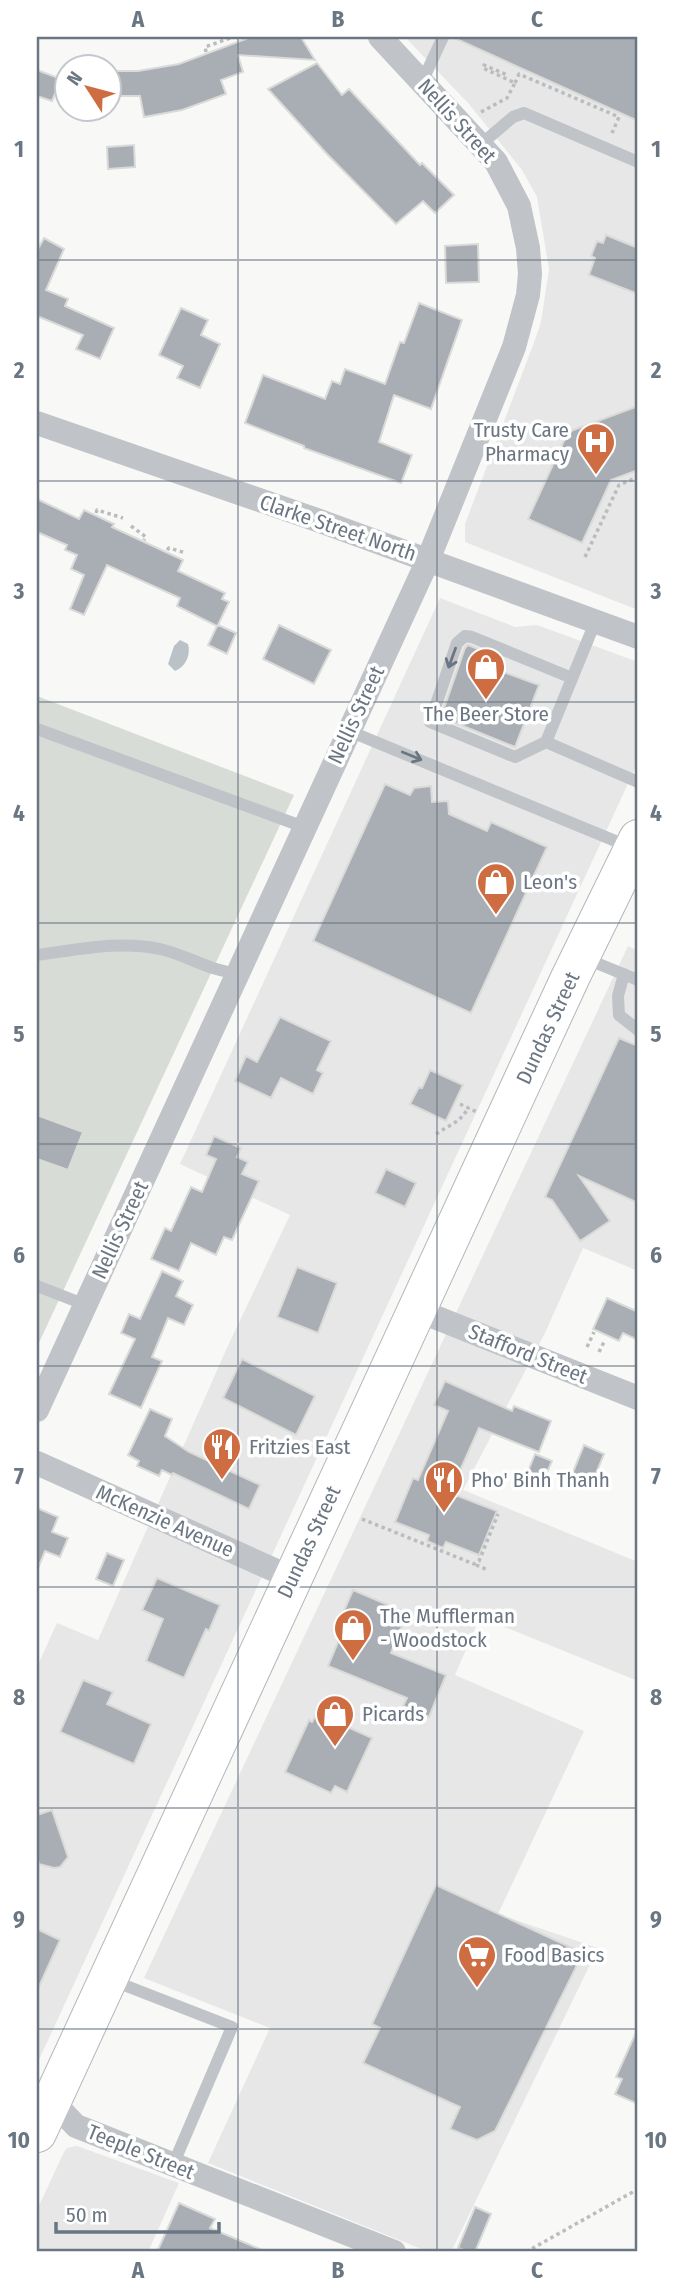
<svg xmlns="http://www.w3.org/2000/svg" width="675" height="2289" font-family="'Fira Sans Condensed',sans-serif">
	<rect width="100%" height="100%" fill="#f8f8f6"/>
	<path fill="#e6e7e6" d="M405 37H638V610L465 542V524L535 340 541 322 549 269 537 197 522 170 469 104Z
		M440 598 515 627 537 625 638 662V762L37 2064V1667L57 1623 98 1640 226 1350 290 1215 180 1164Z
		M628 946 638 951V1271L583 1248 544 1335 463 1490 638 1562V1681L480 1617 455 1675 584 1731 498 1914 598 1948 451 2252H429L208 2163 270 2028 144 1978Z
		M77 2146 179 2183 148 2252H37V2210L64 2152 67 2148Z"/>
	<path fill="#d8dcd6" d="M37 696 294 795 37 1347Z"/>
	<path fill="#bac2c7" d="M180 640 188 644C191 654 186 667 175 671L168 664 174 646Z"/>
	<path fill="#a8aeb4" stroke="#dadad8" stroke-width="2" d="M251 37H301L315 60 238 55 243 72 221 80 226 94 182 110 144 117 140 96H108V71H138L179 64Z
		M452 37H638V121Z
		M317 63 342 95 349 89 420 165 422 163 454 195 435 213 423 201 396 224 327 154 268 89Z
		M37 70 61 79 52 101 37 96Z
		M134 145 135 167 108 169 107 147Z
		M606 235 638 248V294L589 275 595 258 591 256 597 241 603 243Z
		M44 238 64 249 46 290 68 299 65 306 114 328 100 359 76 349 83 335 37 316V251Z
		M478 244 479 282 446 283 445 246Z
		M419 303 462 320 431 409 394 395 379 442 412 455 401 483 304 448V446L245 423 263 375 325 399 332 381 340 384 345 369 385 384 400 342 404 343Z
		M181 308 208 320 201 335 220 344 200 388 177 378 183 366 159 355Z
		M638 406V470L611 480 582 543 528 519 568 432Z
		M37 499 79 519 84 510 114 524 112 527 183 560 178 571 225 593 222 599 229 602 218 625 236 633 227 654 208 645 217 626 177 606 180 598 107 565 84 615 70 609 84 575 71 569 77 555 65 550 67 545 37 532Z
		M279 625 331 650 314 684 263 659Z
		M468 645 488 653 484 665 539 685 515 747 441 717 465 648Z
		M385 784 410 795 414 788 431 786 432 802 448 801 449 814 487 831 491 822 547 847 471 1013 313 941Z
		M280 1017 331 1041 317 1070 323 1073 313 1094 281 1078 271 1098 235 1081 246 1056 257 1062Z
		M619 1038 638 1046V1203L579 1176 610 1221 580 1241 552 1200 545 1197Z
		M430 1070 463 1085 446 1121 410 1104 419 1087 422 1088Z
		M37 1115 83 1132 68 1170 37 1159Z
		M214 1136 241 1148 237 1157 248 1162 242 1174 259 1181 232 1240 224 1237 216 1255 191 1243 179 1271 151 1259 165 1228 171 1231 191 1187 202 1192 216 1159 206 1155Z
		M386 1169 416 1183 405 1207 375 1193Z
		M297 1267 337 1283 318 1333 277 1317Z
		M162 1271 183 1281 176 1296 193 1305 184 1325 168 1318 152 1357 162 1361 141 1408 109 1394 135 1339 121 1333 129 1314 140 1319Z
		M607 1298 638 1312V1340L623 1333 619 1341 593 1329Z
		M242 1359 315 1396 296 1435 223 1398Z
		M445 1381 512 1411 514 1406 551 1421 539 1452 479 1428 450 1493 497 1511 479 1555 446 1542 443 1548 427 1541 429 1535 395 1522 413 1478 418 1480 448 1411 434 1405Z
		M150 1409 172 1419 165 1436 189 1452 260 1485 249 1509 173 1473 172 1475 162 1470 159 1476 137 1466 139 1461 128 1455Z
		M584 1445 604 1454 591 1486 571 1477Z
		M535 1454 552 1461 541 1486 525 1479Z
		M37 1508 58 1517 52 1532 68 1538 60 1557 45 1551 38 1568Z
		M107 1553 124 1560 113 1586 96 1579Z
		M157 1578 220 1605 209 1631 206 1629 184 1678 146 1661 163 1619 142 1610Z
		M353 1590 407 1613 391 1653 446 1675 429 1717 403 1706 407 1698 328 1666 346 1623 340 1620Z
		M83 1680 113 1692 107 1704 151 1724 134 1764 60 1732Z
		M317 1713 372 1738 347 1792 335 1786 331 1793 285 1772 309 1720 312 1722Z
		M52 1810 68 1857 60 1867 54 1868 39 1864 37 1856V1815Z
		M436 1885 583 1953 495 2131 477 2140 450 2129 460 2107 363 2063 380 2028 372 2024Z
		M37 1929 60 1940 37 1991Z
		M638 2028V2104L615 2094 622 2079 616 2077Z
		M179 2203 215 2219 210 2228 267 2252H157Z
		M475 2207 491 2214 475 2252H470L458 2248Z"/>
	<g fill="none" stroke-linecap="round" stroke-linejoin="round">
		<defs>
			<path id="primary" d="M37 2133 570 978 638 839"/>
		</defs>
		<use href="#primary" stroke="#b4b7bb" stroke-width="40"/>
		<path stroke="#babcbf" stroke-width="3.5" stroke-dasharray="3.5 3.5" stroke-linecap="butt" d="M206 52 205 47 233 37
			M515 83 519 74 619 117 612 133
			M481 112 507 98 515 83 483 68 484 65 507 75
			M96 513 97 510 123 518
			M131 526 146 537 144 540
			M167 550 169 548 186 553
			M585 557 619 485 638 477
			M460 1104 477 1112
			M436 1134 459 1120 469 1108
			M587 1347 594 1332
			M599 1352 604 1342
			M362 1519 474 1564 479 1561 498 1514
			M476 1565 488 1570
			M526 2252 638 2189"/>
		<path stroke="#c0c3c7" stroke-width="12" d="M422 82 443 37
			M480 145 513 117 524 113 638 162
			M596 620 546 742 638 782
			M37 729 304 827
			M349 731 630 847
			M546 742 515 757 430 722 457 643 465 636 472 637 572 678
			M37 955C77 950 120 940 160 949 187 955 209 971 237 973
			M584 958 638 980
			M624 974 618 996 619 1015 638 1030
			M37 1286 86 1305
			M111 1980 232 2027 173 2165"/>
		<path stroke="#c0c3c7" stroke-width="24" d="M37 423 317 520 638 637
			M417 1310 638 1398
			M37 1410 428 560 514 347 528 295 530 274 528 248 519 206 496 162 380 37
			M37 1463 292 1578
			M40 2094 52 2101 76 2126 394 2252"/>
		<use href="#primary" stroke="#fff" stroke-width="38"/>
	</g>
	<defs><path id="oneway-shaft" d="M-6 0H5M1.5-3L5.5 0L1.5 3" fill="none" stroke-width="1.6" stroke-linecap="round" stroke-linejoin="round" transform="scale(1.75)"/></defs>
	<g stroke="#6b7683">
		<use href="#oneway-shaft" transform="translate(452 658) rotate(110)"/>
		<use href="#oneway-shaft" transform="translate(412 756) rotate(22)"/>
	</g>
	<path fill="none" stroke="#6b7683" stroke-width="2" stroke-opacity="0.55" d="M238 37V2252M437 37V2252M37 260H638M37 481H638M37 702H638M37 923H638M37 1144H638M37 1366H638M37 1587H638M37 1808H638M37 2029H638"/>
	<defs>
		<symbol id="hospital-pin" viewBox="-11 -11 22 30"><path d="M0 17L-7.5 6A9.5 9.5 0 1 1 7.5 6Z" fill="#ce6d41" stroke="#fff"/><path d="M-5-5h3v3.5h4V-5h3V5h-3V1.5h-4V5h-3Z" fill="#fff"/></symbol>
		<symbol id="shop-pin" viewBox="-11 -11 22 30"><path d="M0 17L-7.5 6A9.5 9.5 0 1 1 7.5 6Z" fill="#ce6d41" stroke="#fff"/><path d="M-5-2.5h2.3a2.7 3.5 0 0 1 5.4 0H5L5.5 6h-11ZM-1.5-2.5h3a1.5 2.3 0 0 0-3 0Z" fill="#fff"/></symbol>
		<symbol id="restaurant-pin" viewBox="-11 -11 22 30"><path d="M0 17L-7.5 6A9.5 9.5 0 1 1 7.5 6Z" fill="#ce6d41" stroke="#fff"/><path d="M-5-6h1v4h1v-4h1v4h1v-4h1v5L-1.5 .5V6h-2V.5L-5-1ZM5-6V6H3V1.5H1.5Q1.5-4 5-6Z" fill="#fff"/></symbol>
		<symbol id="supermarket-pin" viewBox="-11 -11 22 30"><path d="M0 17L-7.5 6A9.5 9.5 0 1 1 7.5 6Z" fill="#ce6d41" stroke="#fff"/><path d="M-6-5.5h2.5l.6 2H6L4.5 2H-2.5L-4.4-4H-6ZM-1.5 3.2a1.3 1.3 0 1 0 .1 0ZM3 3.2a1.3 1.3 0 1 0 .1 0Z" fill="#fff"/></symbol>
	</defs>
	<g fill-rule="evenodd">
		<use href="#hospital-pin" x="574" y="420" width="44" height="60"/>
		<use href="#shop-pin" x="464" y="645" width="44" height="60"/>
		<use href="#shop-pin" x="474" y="860" width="44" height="60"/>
		<use href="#restaurant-pin" x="200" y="1425" width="44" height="60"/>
		<use href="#restaurant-pin" x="422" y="1458" width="44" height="60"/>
		<use href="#shop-pin" x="331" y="1606" width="44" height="60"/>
		<use href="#shop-pin" x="313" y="1692" width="44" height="60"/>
		<use href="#supermarket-pin" x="455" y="1933" width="44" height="60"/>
	</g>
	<g text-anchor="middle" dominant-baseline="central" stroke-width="7" stroke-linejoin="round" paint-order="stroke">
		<g font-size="21" fill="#6b7683" stroke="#fff">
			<text transform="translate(457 121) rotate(48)">Nellis Street</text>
			<text transform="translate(338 528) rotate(19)">Clarke Street North</text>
			<text transform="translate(356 715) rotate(-65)">Nellis Street</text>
			<text transform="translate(548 1028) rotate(-65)">Dundas Street</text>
			<text transform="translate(120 1230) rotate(-65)">Nellis Street</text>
			<text transform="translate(528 1354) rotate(22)">Stafford Street</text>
			<text transform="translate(165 1521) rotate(24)">McKenzie Avenue</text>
			<text transform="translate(309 1542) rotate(-65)">Dundas Street</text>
			<text transform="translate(141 2152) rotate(22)">Teeple Street</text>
		</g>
		<g font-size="21" fill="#6b7683" stroke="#fff" text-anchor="start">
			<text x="569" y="430" text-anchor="end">Trusty Care<tspan x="569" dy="24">Pharmacy</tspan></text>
			<text x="486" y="714" text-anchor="middle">The Beer Store</text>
			<text x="523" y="882">Leon's</text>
			<text x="249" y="1447">Fritzies East</text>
			<text x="471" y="1480">Pho' Binh Thanh</text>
			<text x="380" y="1616">The Mufflerman<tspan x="380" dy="24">- Woodstock</tspan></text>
			<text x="362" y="1714">Picards</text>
			<text x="504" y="1955">Food Basics</text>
		</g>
	</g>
	<rect width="675" height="2289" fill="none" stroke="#ffffff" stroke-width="77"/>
	<g transform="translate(88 88) rotate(306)"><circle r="33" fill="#ffffff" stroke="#c4c8cd" stroke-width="2"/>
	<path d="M0-5L12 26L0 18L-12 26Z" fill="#ce6d41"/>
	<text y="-10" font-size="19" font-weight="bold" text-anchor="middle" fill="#6b7683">N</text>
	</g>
	<path d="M56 2222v10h163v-10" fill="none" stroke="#6b7683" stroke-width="3.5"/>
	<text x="66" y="2222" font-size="21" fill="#6b7683" stroke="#ffffff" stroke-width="5" paint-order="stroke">50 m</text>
	<rect x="38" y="38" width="598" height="2212" fill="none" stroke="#6b7683" stroke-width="2.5"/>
	<g font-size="23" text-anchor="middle" font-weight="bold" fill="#6b7683">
		<text x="138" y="27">A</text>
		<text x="338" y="27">B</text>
		<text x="537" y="27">C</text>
		<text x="19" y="157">1</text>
		<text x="656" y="157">1</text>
		<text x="19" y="378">2</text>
		<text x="656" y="378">2</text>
		<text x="19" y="599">3</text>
		<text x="656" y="599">3</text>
		<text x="19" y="821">4</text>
		<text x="656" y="821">4</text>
		<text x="19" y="1042">5</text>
		<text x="656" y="1042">5</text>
		<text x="19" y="1263">6</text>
		<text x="656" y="1263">6</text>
		<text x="19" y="1484">7</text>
		<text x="656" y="1484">7</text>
		<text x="19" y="1705">8</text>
		<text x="656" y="1705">8</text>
		<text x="19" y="1927">9</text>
		<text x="656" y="1927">9</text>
		<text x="19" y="2148">10</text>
		<text x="656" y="2148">10</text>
		<text x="138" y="2278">A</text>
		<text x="338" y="2278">B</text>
		<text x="537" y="2278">C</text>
	</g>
</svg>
